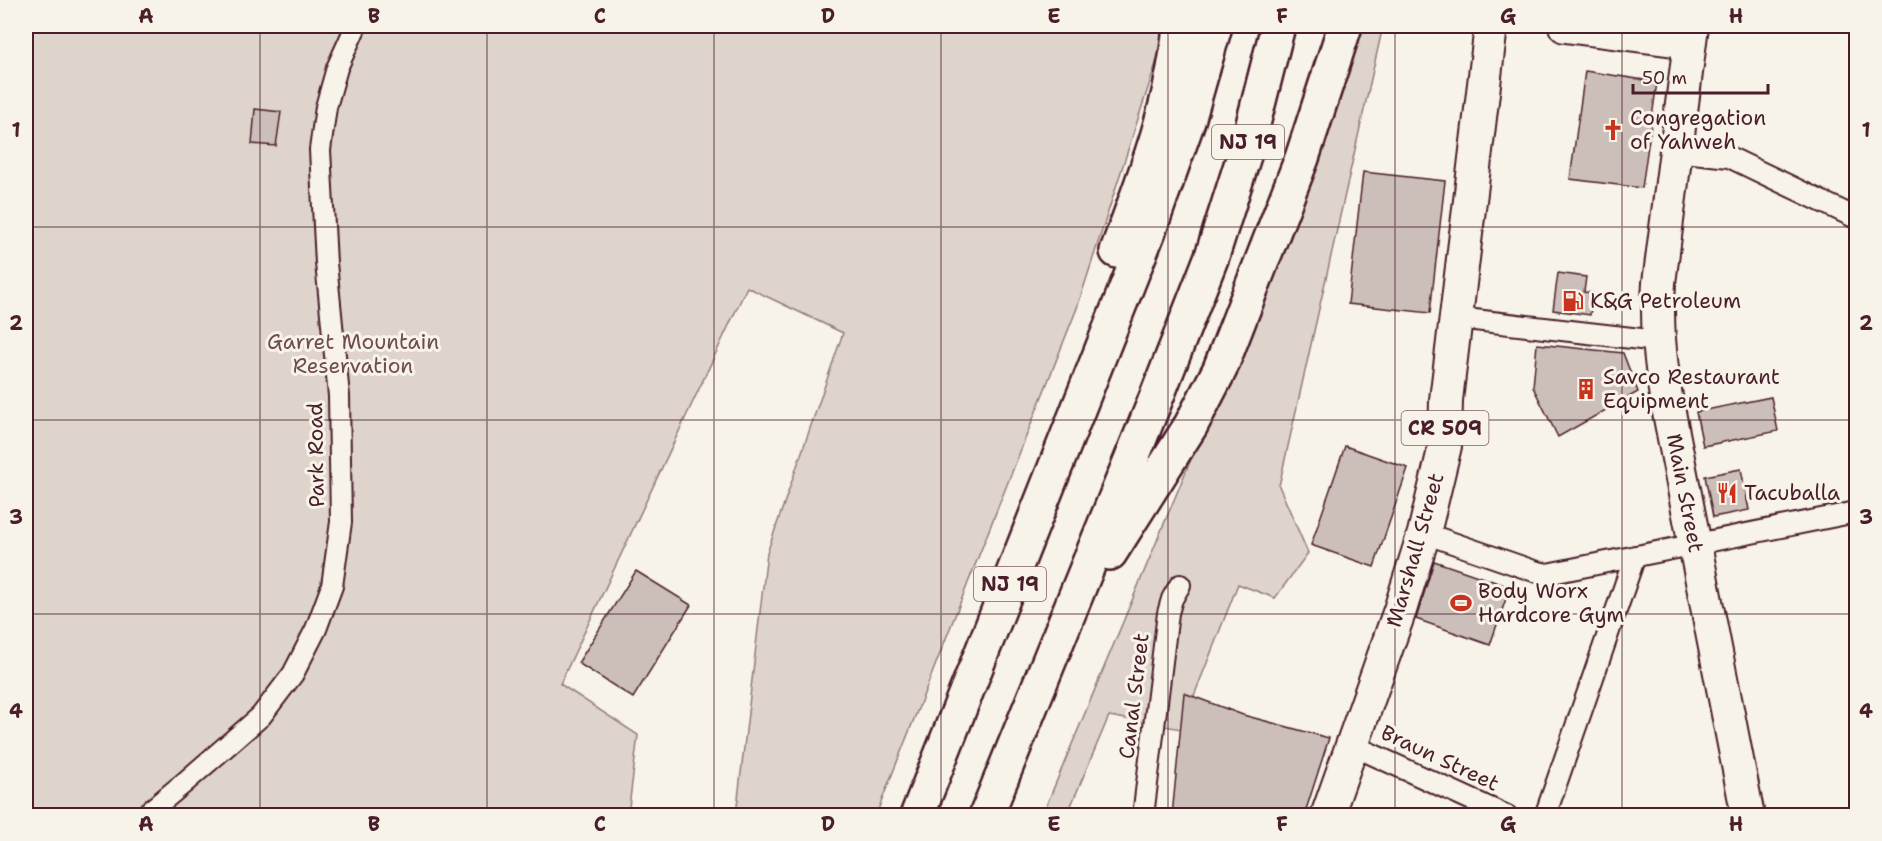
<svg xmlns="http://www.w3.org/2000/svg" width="1882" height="841" font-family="'Shantell Sans',sans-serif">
	<rect width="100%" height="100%" fill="#f7f3e8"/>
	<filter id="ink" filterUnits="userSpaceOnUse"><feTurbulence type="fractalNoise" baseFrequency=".0167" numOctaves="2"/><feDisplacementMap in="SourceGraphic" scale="12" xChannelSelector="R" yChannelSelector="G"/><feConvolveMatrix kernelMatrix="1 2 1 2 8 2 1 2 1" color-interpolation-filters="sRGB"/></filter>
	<g filter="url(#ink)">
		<path fill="#ded4cc" stroke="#947a7c" stroke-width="1.5" d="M26 26H1168L1077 308 876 815H736L767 553 843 333 747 287 560 684 638 735 628 815H26Z
			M1361 26H1383L1279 486 1308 553 1275 598 1238 584 1181 729 1109 716 1067 815 1042 816 1199 440 1213 419 1343 86Z"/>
		<path fill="#ccbfb9" stroke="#4a1f2b" stroke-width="1.5" d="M1585 71 1657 82 1642 188 1570 179Z
			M255 109 281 112 276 146 252 144Z
			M1363 172 1445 181 1430 313 1348 304Z
			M1558 273 1586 277 1584 292 1593 293 1590 315 1553 310Z
			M1537 344 1623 353 1638 392 1558 437 1533 387Z
			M1771 397 1778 431 1703 446 1696 412Z
			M1345 446 1408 468 1374 567 1311 545Z
			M1741 469 1749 510 1713 517 1705 476Z
			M1434 561 1510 587 1490 645 1416 619Z
			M636 571 691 605 633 698 578 663Z
			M1184 693 1243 715 1329 738 1304 816H1172Z"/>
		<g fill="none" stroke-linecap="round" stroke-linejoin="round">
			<defs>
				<path id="street" d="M1676 151 1729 157 1856 218
					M1457 318 1658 341
					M1424 533 1534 571 1547 574 1856 512
					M1352 745 1507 816
					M144 816 184 783 261 716 293 674 316 629 332 586 341 522 339 396 326 263 320 150 326 107 337 68 356 26
					M1143 816 1168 613 1172 599 1180 585
					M1545 816 1635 556"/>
				<path id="primary" d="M1565 26 1690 42
					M1692 26 1659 283C1656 322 1660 358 1666 397L1748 816
					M1327 816 1400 610 1424 533 1445 446 1446 400 1491 26"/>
				<path id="highway" d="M1117 251C1144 178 1173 104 1180 26
					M1110 553 1191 425 1220 369 1302 158 1345 26
					M917 816 1148 233 1188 121 1215 26
					M986 816 1155 401 1212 256 1249 140 1278 26"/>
			</defs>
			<use href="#street" stroke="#4a1f2b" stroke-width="24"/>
			<use href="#primary" stroke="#4a1f2b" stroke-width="36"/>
			<use href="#highway" stroke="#4a1f2b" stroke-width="38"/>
			<use href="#street" stroke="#f7f3e8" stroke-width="20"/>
			<use href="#primary" stroke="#f7f3e8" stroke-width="32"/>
			<use href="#highway" stroke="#f7f3e8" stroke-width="33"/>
		</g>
	</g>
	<path fill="none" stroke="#4a1f2b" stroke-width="1.5" stroke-opacity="0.55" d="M260 26V816M487 26V816M714 26V816M941 26V816M1168 26V816M1395 26V816M1622 26V816M26 227H1856M26 420H1856M26 614H1856"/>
	<defs>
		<symbol id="church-bare" viewBox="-9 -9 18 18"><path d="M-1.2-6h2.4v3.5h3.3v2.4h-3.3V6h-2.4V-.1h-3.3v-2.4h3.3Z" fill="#c8321e" stroke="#f7f3e8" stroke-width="2.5" paint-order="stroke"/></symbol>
		<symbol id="fuel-bare" viewBox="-9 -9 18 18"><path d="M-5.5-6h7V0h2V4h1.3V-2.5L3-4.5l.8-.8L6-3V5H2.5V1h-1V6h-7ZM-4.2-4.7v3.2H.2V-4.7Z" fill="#c8321e" stroke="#f7f3e8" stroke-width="2.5" paint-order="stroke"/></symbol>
		<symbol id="building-bare" viewBox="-9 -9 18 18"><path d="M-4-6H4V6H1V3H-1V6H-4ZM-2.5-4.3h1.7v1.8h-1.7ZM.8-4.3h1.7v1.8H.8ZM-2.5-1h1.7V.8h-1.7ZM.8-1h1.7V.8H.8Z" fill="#c8321e" stroke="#f7f3e8" stroke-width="2.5" paint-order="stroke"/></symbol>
		<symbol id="restaurant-bare" viewBox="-9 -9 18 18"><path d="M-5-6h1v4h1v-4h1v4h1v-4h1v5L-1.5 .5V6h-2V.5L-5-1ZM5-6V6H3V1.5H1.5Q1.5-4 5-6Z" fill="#c8321e" stroke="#f7f3e8" stroke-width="2.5" paint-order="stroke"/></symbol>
		<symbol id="stadium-bare" viewBox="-9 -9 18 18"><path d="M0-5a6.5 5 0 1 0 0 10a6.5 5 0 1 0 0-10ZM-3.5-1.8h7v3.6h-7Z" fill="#c8321e" stroke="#f7f3e8" stroke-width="2.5" paint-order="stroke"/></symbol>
	</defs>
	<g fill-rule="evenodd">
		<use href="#church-bare" x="1598" y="115" width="30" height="30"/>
		<use href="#fuel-bare" x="1558" y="286" width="30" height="30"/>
		<use href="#building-bare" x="1571" y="374" width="30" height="30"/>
		<use href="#restaurant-bare" x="1712" y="478" width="30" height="30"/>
		<use href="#stadium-bare" x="1446" y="588" width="30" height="30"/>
	</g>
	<g text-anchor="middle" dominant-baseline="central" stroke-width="6" stroke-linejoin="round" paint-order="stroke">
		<g fill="#f7f3e8" stroke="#7e5f64" stroke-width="1.5">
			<rect x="1212" y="125" width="72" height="34" rx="4.5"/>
			<rect x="1401.5" y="411" width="87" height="34" rx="4.5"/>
			<rect x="974" y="567" width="72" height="34" rx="4.5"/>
		</g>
		<g font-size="20" font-weight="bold" fill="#4a1f2b">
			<text x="1248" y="142">NJ 19</text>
			<text x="1445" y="428">CR 509</text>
			<text x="1010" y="584">NJ 19</text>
		</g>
		<g font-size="21" fill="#4a1f2b" stroke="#f7f3e8" text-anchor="start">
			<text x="1630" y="118">Congregation<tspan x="1630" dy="24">of Yahweh</tspan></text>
			<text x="1590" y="301">K&amp;G Petroleum</text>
			<text x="1603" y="377">Savco Restaurant<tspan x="1603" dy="24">Equipment</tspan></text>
			<text x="1744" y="493">Tacuballa</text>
			<text x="1478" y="591">Body Worx<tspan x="1478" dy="24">Hardcore Gym</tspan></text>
		</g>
		<g font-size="21" fill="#6f4c53" stroke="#f7f3e8">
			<text x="353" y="342">Garret Mountain<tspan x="353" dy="24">Reservation</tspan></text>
		</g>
		<g font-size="21" fill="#4a1f2b" stroke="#f7f3e8">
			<text transform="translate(316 455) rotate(-91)">Park Road</text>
			<text transform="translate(1685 493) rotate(79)">Main Street</text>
			<text transform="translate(1415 550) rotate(-74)">Marshall Street</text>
			<text transform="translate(1134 696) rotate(-83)">Canal Street</text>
			<text transform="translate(1440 758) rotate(25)">Braun Street</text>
		</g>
	</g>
	<rect width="1882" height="841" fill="none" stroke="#f7f3e8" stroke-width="66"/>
	<path d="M1633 84v9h135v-9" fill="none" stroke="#4a1f2b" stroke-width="3"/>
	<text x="1642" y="84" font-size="18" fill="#4a1f2b" stroke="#f7f3e8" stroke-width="4.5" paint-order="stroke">50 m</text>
	<rect x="33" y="33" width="1816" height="775" fill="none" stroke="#4a1f2b" stroke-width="2"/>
	<g font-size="20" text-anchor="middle" font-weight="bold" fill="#4a1f2b">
		<text x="146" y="23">A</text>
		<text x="374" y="23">B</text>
		<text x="600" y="23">C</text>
		<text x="828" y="23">D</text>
		<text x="1054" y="23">E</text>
		<text x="1282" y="23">F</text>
		<text x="1508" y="23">G</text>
		<text x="1736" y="23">H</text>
		<text x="16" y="137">1</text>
		<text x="1866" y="137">1</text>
		<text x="16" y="330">2</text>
		<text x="1866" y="330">2</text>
		<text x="16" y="524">3</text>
		<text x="1866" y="524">3</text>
		<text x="16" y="718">4</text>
		<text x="1866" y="718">4</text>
		<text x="146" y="831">A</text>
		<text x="374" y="831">B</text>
		<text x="600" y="831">C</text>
		<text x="828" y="831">D</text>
		<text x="1054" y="831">E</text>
		<text x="1282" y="831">F</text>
		<text x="1508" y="831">G</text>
		<text x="1736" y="831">H</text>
	</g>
</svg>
